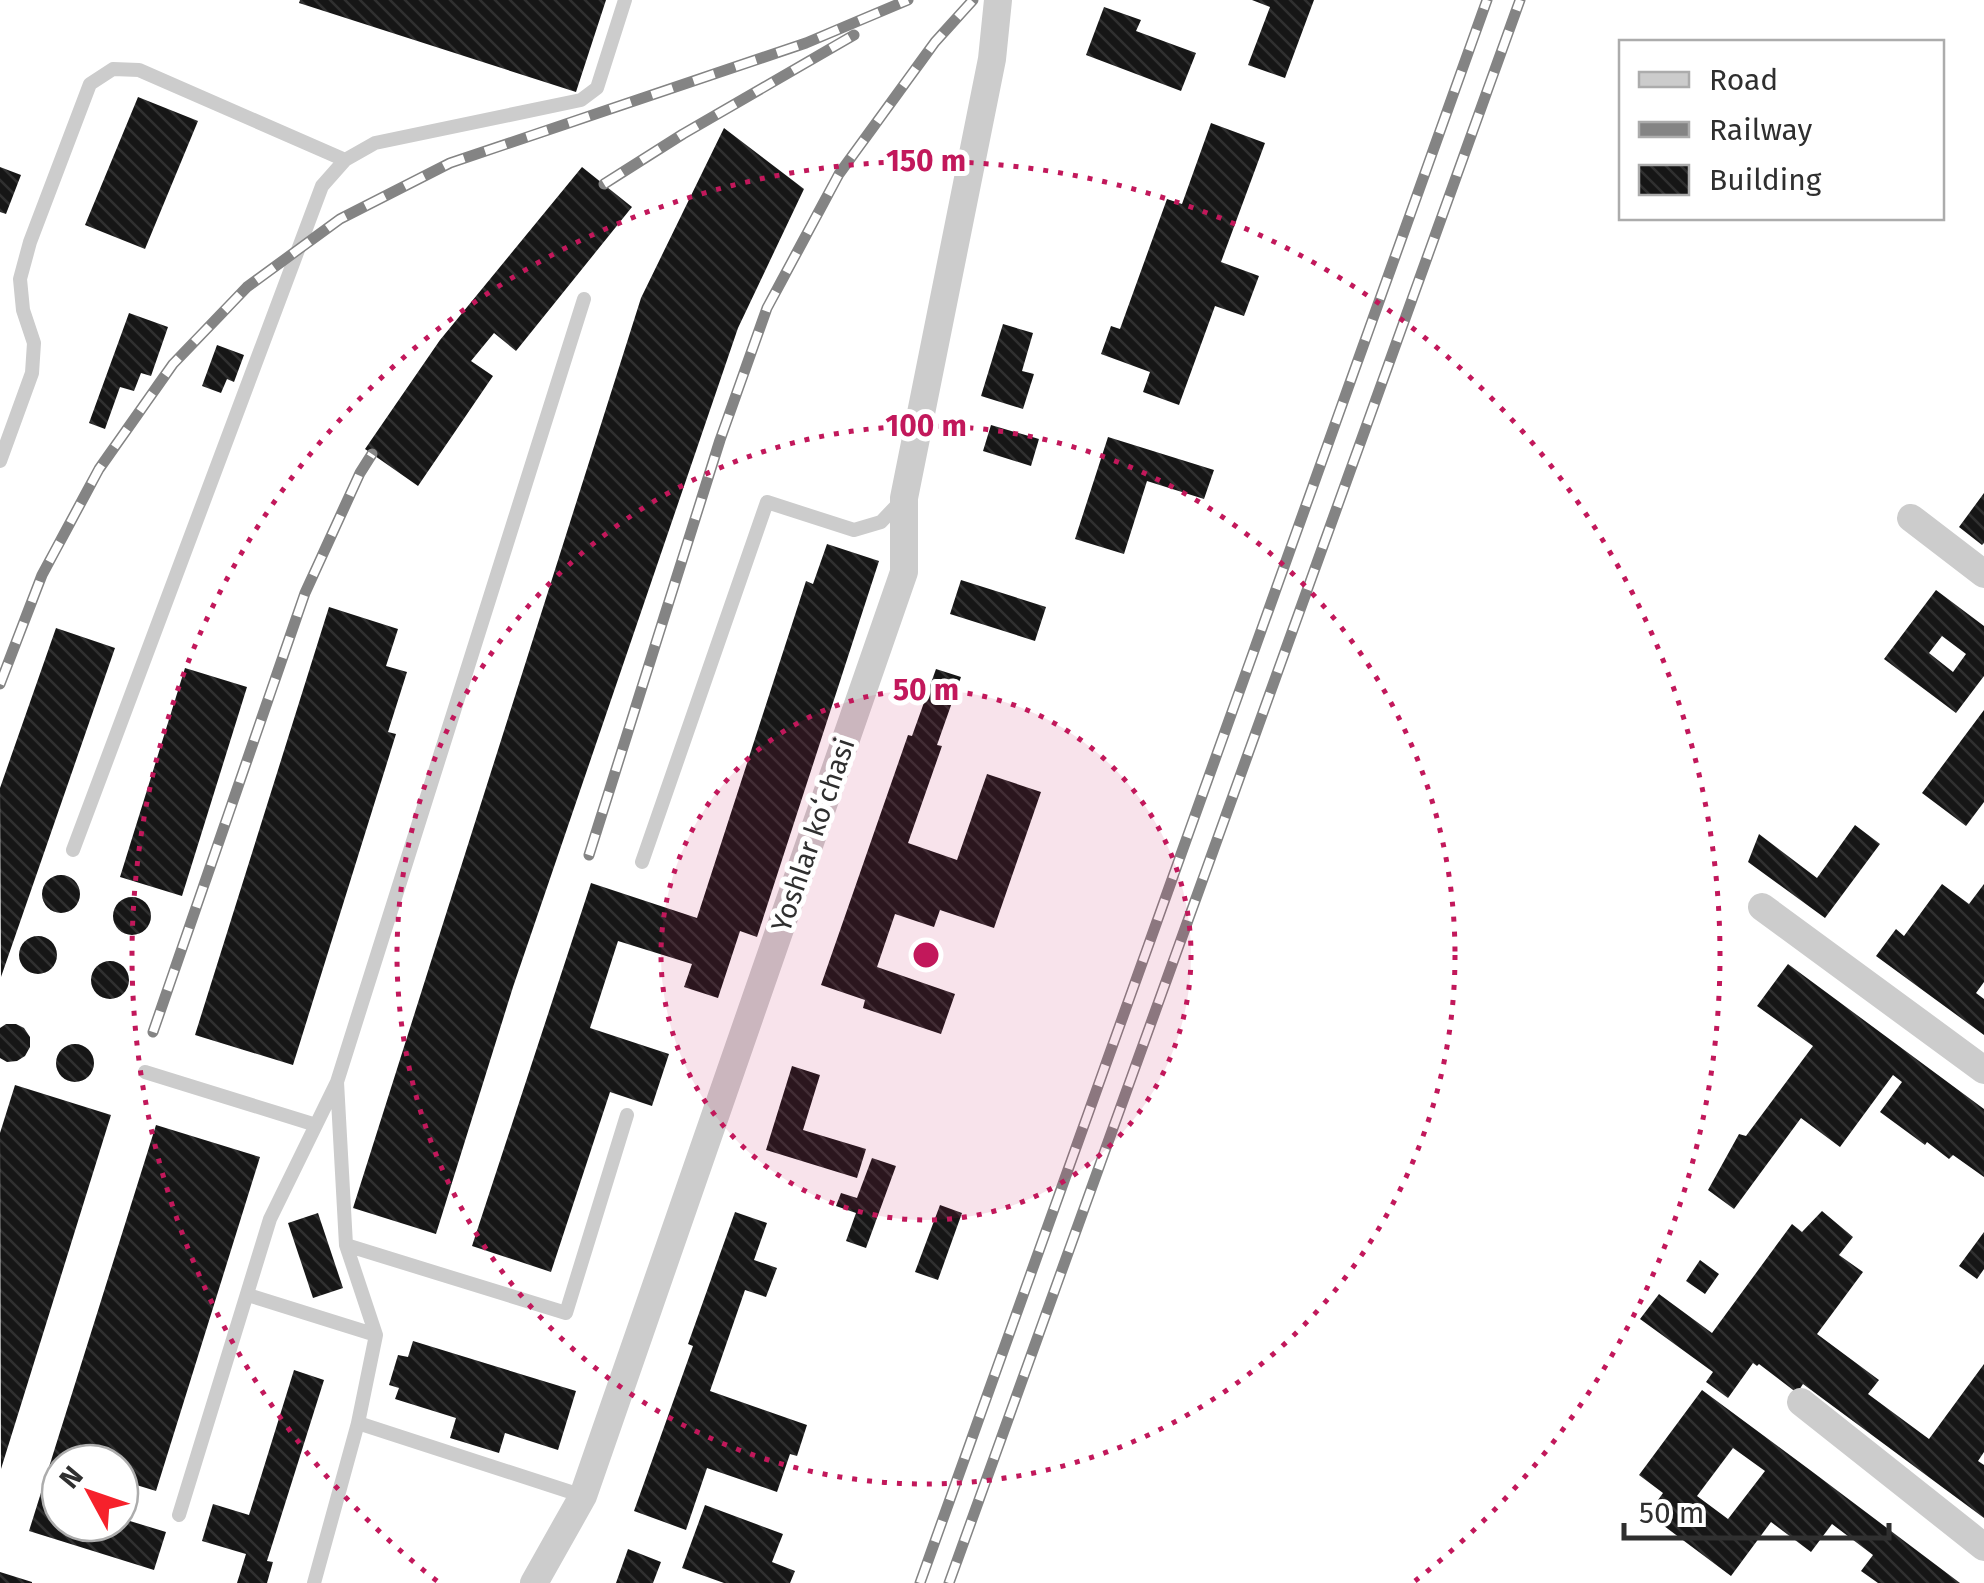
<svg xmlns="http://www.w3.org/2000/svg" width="1984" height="1583" font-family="'Fira Sans',sans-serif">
	<defs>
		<pattern id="building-back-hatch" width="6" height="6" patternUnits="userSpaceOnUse" patternTransform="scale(2.5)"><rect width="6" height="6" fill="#161616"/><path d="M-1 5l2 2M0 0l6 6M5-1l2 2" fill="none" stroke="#303030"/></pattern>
	</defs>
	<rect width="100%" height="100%" fill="#fff"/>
	<path fill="url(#building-back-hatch)" fill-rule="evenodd" d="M300 0H606L576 92 299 3Z
		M1252 0H1314L1285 78 1248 65 1270 7Z
		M1104 7 1141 20 1136 31 1196 53 1181 91 1086 55Z
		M138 97 198 121 145 249 85 225Z
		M1211 123 1265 143 1221 262 1259 276 1244 316 1215 306 1179 405 1143 392 1150 372 1101 354 1111 326 1120 329 1167 199 1182 204Z
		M724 128 804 189 738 328 513 987 436 1234 353 1208 641 298Z
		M0 167 21 175 6 214 0 212Z
		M582 167 632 207 516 351 494 333 471 361 493 376 418 486 365 449 440 340Z
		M129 313 168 327 151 376 141 373 134 391 120 387 105 429 89 423Z
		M1003 324 1033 333 1022 371 1034 374 1023 409 981 396Z
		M217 345 244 355 234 382 227 379 221 393 202 386Z
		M991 425 1039 439 1031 466 983 451Z
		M1108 437 1214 470 1204 499 1147 481 1124 554 1075 539Z
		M1984 493V543L1982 545 1959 527Z
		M827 544 879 561 757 937 740 931 718 998 684 987 692 964 618 941 590 1028 669 1054 652 1106 610 1092 551 1272 472 1246 591 883 697 918 806 581 813 584Z
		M961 580 1046 607 1035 641 950 614Z
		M1936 590 1984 626V676L1956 713 1884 659ZM1942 636 1966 654 1953 672 1929 653Z
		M329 607 398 629 386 666 407 672 388 732 396 734 293 1065 195 1035Z
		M56 628 115 648 1 977 0 788Z
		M185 668 247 687 182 896 120 877Z
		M936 669 961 677 937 745 942 746 908 843 957 860 987 774 1041 792 994 928 940 910 934 927 895 914 877 967 955 994 941 1034 863 1008 865 1000 821 985 908 735 912 736Z
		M1984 710V802L1966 826 1922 793Z
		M1855 825 1880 844 1825 918 1748 862 1759 834 1817 878Z
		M42 894a19 19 0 1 1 38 0a19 19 0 1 1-38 0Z
		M1942 884 1969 904 1984 884V982L1976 993 1984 999V1035L1876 956 1896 929 1904 936Z
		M113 916a19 19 0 1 1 38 0a19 19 0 1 1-38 0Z
		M19 955a19 19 0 1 1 38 0a19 19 0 1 1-38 0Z
		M91 980a19 19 0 1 1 38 0a19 19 0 1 1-38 0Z
		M1788 964 1984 1109V1177L1953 1155 1949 1159 1927 1142 1925 1145 1880 1112 1902 1082 1893 1075 1840 1147 1801 1118 1734 1209 1708 1190 1739 1134 1746 1136 1813 1046 1757 1006Z
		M6 1024H16L24 1028 30 1037V1047L25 1056 17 1061 7 1062 0 1058V1028Z
		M56 1063a19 19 0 1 1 38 0a19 19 0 1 1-38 0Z
		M792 1066 820 1075 803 1130 866 1149 857 1178 766 1150Z
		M15 1085 111 1115 1 1469 0 1133Z
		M156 1125 260 1157 156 1491 120 1480V1463H60V1523H120V1518L166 1532 154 1570 29 1531Z
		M872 1158 896 1166 866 1248 846 1241 856 1213 836 1206 841 1193 857 1198Z
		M940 1205 962 1213 938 1280 915 1272Z
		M1822 1211 1853 1237 1839 1255 1863 1272 1817 1334 1879 1380 1868 1394 1929 1439 1984 1364V1452L1978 1461 1984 1465V1518L1803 1384 1797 1393 1759 1364 1757 1366 1753 1363 1728 1398 1706 1382 1713 1372 1640 1319 1659 1294 1712 1333 1792 1224 1802 1232Z
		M735 1212 767 1223 754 1260 777 1268 766 1297 745 1290 710 1391 807 1425 797 1456 790 1454 777 1492 707 1468 686 1530 634 1511 693 1346 688 1344Z
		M318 1213 343 1288 313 1298 288 1223Z
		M1984 1232V1269L1977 1279 1959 1266Z
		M1700 1260 1719 1274 1705 1294 1686 1281Z
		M413 1341 576 1391 558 1450 505 1433 499 1453 450 1438 456 1418 395 1399 399 1388 389 1385 398 1355 408 1357Z
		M294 1370 324 1380 267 1561 273 1562 267 1583H237L246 1554 202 1541 213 1504 249 1515Z
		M1702 1390 1810 1470 1960 1583H1878L1861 1571 1873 1555 1832 1524 1811 1552 1771 1522 1731 1576 1648 1514 1663 1493 1639 1475ZM1733 1448 1765 1471 1728 1519 1697 1496Z
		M705 1505 783 1534 772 1562 795 1571 790 1583H724L682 1568Z
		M628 1549 661 1562 653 1583H616Z
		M0 1572 32 1582V1583H0Z"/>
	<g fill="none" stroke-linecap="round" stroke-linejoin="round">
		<path stroke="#ccc" stroke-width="14" d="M0 461 32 373 34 343 23 310 20 279 30 242 90 84 113 69 139 70 345 160
			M73 850 322 186 345 160 375 143 581 100 597 88 625 0
			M642 862 767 502 854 530 881 522 901 501
			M145 1072 316 1125
			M346 1245 566 1313 627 1115
			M248 1295 376 1335
			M358 1423 583 1496
			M179 1515 270 1219 337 1082 584 299
			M314 1583 358 1423 376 1335 346 1245 337 1082"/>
		<path stroke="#ccc" stroke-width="28" d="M1911 518 1984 574
			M1762 907 1984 1070
			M1801 1402 1984 1547
			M534 1583 583 1496 904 572V498L992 59 998 0"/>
		<defs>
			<path id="rail" d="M604 184 683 134 854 35
				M0 684 42 575 99 469 173 364 247 287 340 219 450 163 806 43 908 0
				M589 855 720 440 767 308 839 174 935 42 973 0
				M153 1032 305 593 360 473 372 454
				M920 1583 1487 0
				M949 1583 1520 0"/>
		</defs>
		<use href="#rail" stroke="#848484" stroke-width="11"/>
		<use href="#rail" stroke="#fff" stroke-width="8" stroke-dasharray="22" stroke-linecap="butt"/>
	</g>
	<circle cx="926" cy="955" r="265" fill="#c2185b" fill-opacity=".12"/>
	<g fill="none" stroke="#c2185b" stroke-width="5" stroke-dasharray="5 10">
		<circle cx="926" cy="955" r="265"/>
		<circle cx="926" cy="955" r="529"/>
		<path d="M437 1581A794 794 0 1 1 1415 1581"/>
	</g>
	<g text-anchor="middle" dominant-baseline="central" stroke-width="10" stroke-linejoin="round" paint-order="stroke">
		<g font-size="28" fill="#2f2f2f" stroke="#fff">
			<text transform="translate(813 835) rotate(-71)">Yoshlar koʻchasi</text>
		</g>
	</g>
	<circle cx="926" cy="955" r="15" fill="#c2185b" stroke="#fff" stroke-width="5"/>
	<g font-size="30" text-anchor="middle" font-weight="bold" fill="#c2185b" stroke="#fff" stroke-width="10" stroke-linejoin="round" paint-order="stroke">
		<text x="926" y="171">150 m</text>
		<text x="926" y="436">100 m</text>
		<text x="926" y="700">50 m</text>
	</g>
	<rect x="1619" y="40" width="325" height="180" fill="#ffffff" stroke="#acacac" stroke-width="2.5"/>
	<rect x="1639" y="72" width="50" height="15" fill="#cccccc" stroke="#acacac" stroke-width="2.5"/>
	<text x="1709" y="90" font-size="30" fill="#2f2f2f">Road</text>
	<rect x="1639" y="122" width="50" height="15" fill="#848484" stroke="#acacac" stroke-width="2.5"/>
	<text x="1709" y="140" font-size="30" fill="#2f2f2f">Railway</text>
	<rect x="1639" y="165" width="50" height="30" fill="url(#building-back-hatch)" stroke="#acacac" stroke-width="2.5"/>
	<text x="1709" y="190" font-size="30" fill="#2f2f2f">Building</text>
	<g transform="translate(90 1493) rotate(310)"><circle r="48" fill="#ffffff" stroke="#acacac" stroke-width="2.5"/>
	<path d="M0-8L18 38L0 25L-18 38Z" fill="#f6212b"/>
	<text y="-15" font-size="28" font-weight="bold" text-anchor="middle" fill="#2f2f2f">N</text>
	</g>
	<path d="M1624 1523v15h265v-15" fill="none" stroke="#2f2f2f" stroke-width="5"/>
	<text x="1639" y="1523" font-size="30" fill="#2f2f2f" stroke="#ffffff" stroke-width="8" paint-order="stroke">50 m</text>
</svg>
